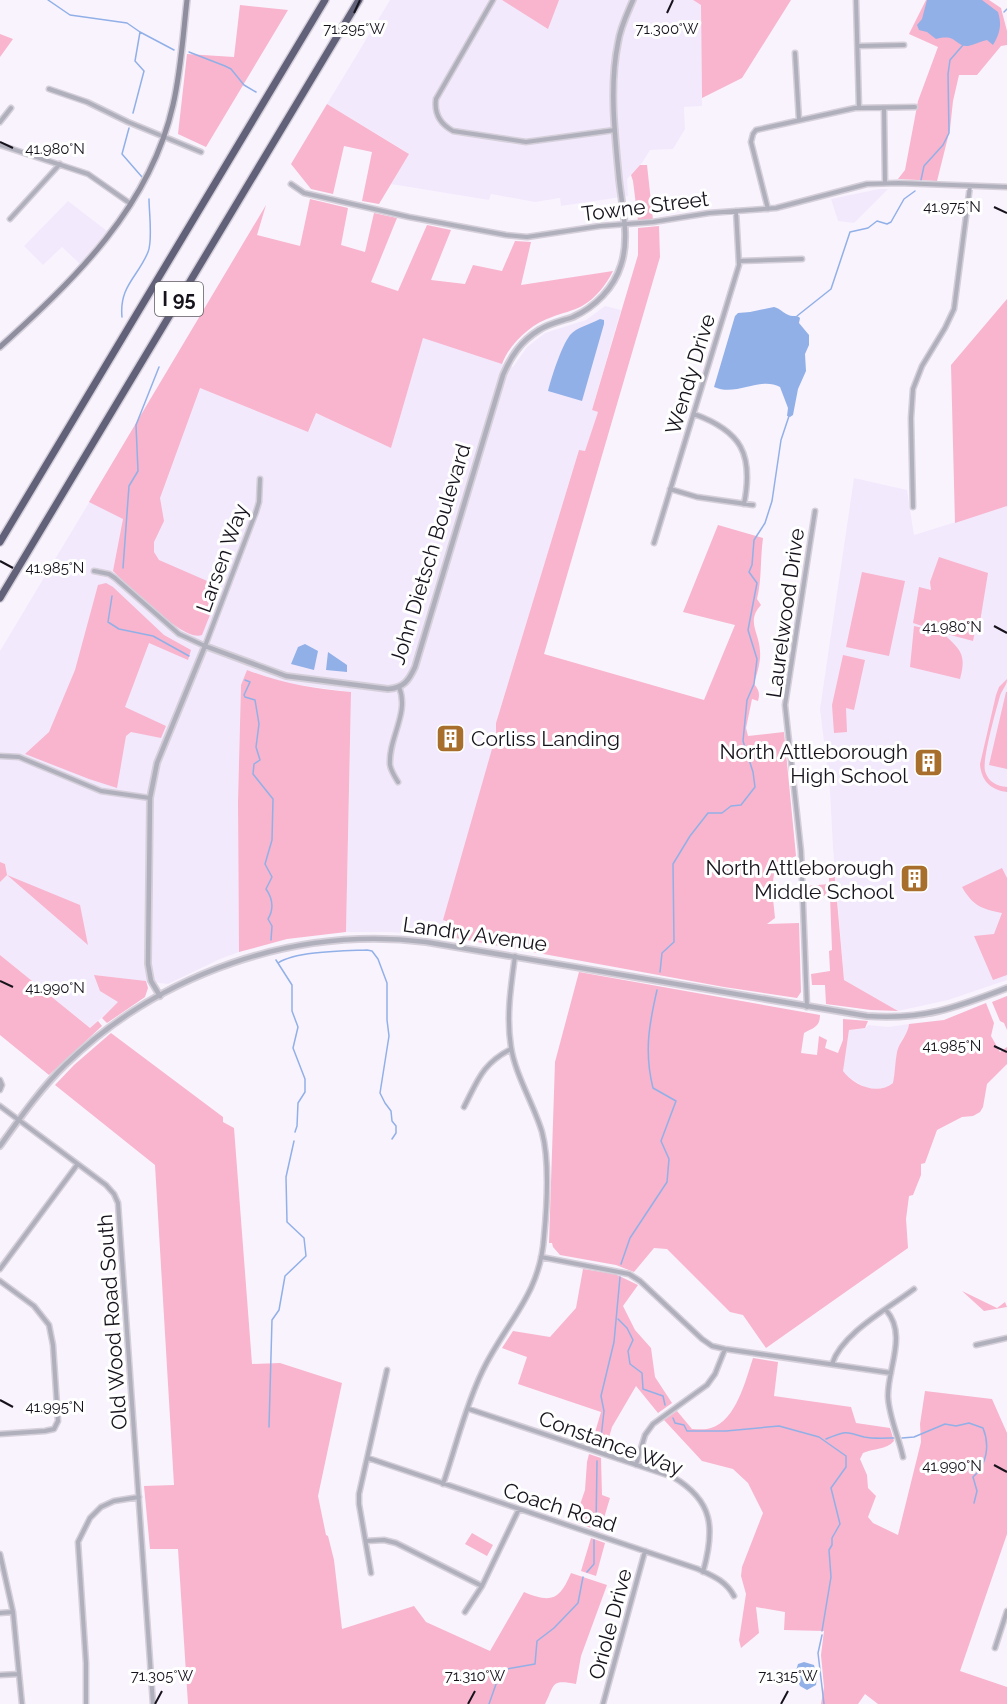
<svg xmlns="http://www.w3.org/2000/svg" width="1007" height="1704" font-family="Raleway,sans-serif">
	<rect width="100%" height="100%" fill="#f9f3fe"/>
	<path fill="#f3e9fd" d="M390 0H693L701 5 702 106 684 107 685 129 673 149 650 150 642 163 627 179 628 196 561 206 560 198 535 202 491 194 489 200 391 184 408 153 327 104Z
		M879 189H888L854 223 838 221 831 199Z
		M68 201 107 231 80 264 62 247 43 265 24 246Z
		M605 306 621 310 592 410 598 412 585 452 579 450 496 723 502 726 440 935 389 932H346L351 692 286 683 247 670 241 685 238 802 239 952 220 959 168 984 95 975 119 1002 90 1028 0 955V882L6 874 5 864 0 862V651L166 374 308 432 316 413 391 448 423 337 513 367 527 347 545 333 586 320Z
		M854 478 907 490 914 535 1007 506V980L948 1000 898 1011 844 980 833 848 830 791 820 709Z
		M909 1024 908 1031 901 1041 893 1083 889 1087 875 1089 866 1088 846 1076 842 1071 849 1030 867 1027 868 1025 888 1027Z"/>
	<path fill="#f8b5cd" d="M502 0H559L548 29Z
		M693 0H791L742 78 702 98 701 5Z
		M926 0H989L1001 8 1007 31V45L1001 46 977 75H959L953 101 950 129 937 181 898 179 905 170 918 101 938 47 909 34Z
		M240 5 288 10 206 147 178 134 187 54 234 57Z
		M0 34 13 39 0 57Z
		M327 104 409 154 379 204 362 201 372 152 344 146 333 194 311 189 291 164Z
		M640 165H647L653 220 638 221 633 181 631 175Z
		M310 199 348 208 341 245 365 252 374 213 397 218 371 282 398 291 427 225 451 230 431 280 465 284 473 265 502 271 515 241 531 242 521 285 613 271C606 285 596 298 582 306 573 311 562 313 552 317 531 324 510 343 502 364L423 338 391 448 316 413 308 432 200 388 160 498 164 521 154 542V552L159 560 221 587 202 635C184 643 127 584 113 571L123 519 89 502 266 205 257 235 300 246Z
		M659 226 660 257 544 654 704 700 735 625 683 612 718 525 763 538C760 560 762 579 757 599L761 605C746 621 759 632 760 651 761 662 757 673 754 684 759 690 760 693 758 701L752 699 746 728 748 736 784 732 796 856 775 866 772 889 775 918 767 924 799 923 801 992 797 998 724 987 445 936 447 930 454 924 443 920 496 735V723L579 450 585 451 598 412 592 410 638 255V228Z
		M1007 299V506L955 523 951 365Z
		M939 557 988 573 980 622H977L973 641 943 633C960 650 967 653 960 679L910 667 914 626 941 632 913 623 919 587 931 590 930 582Z
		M862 572 905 581 889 656 846 647Z
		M106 583 113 587 164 635 191 650 188 660 149 643 125 707 166 726 161 738 131 732 126 736 117 788 89 779 25 754 49 732 75 670 98 585Z
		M843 655 865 660 854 710 846 708 847 732 834 733 832 705Z
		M247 670C282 683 314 689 351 692L346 932 287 939 239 952 238 802 241 685Z
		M1007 679C1007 686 1002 689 1000 696 996 710 982 760 985 771 988 782 997 786 1007 787V792C990 790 981 780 980 764L996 695 999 687Z
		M1006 692H1007V769L989 765Z
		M0 862 5 864 7 875 80 905 88 945 7 875 0 882Z
		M829 867H834L844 980 898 1011 871 1010 826 1004 825 985H812L811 974 830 971 829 951 832 950 830 896 807 895V886L829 884Z
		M1002 868 1007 878V975L993 980 974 936 994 934 1002 913C982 909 973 906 962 887Z
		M0 955 90 1028 98 1021 102 1026 49 1075 0 1035Z
		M579 972 820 1015C820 1027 813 1028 804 1033L801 1053 817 1055 819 1036 827 1040 825 1048 838 1053 843 1040V1019L868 1021 865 1028 849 1030 843 1071C853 1085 877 1096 893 1083 895 1073 895 1063 897 1052 899 1042 908 1035 909 1024L944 1020 986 1003 994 1023 991 1036 1000 1052 1007 1047V1064L987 1084 983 1107 980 1112 973 1116 962 1117 937 1130 925 1163 921 1164V1175L913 1195 909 1196 906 1219 908 1248 766 1348 743 1315 730 1312 667 1249 654 1248 634 1272 616 1265 560 1255 553 1247 552 1243H549L555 1062Z
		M94 975 146 981 148 988 145 997 107 1023 102 1018 118 1002 100 991Z
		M1007 996V1030L1004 1023 1000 1021 992 1002Z
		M111 1033 223 1117V1122L234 1128 252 1364 280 1363 342 1383 318 1496 326 1535 328 1536 334 1560 342 1629 414 1606 426 1622 490 1651 524 1592C552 1604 560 1599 571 1573L607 1585 581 1656 576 1684C550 1679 555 1685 545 1704H188L178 1549H150L144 1486 174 1485 155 1165 55 1085 74 1065Z
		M583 1269 615 1274 638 1285 623 1306 635 1330 651 1348 655 1377 672 1403 658 1413 636 1386 612 1427 605 1451 591 1446 601 1412 518 1384 527 1357 502 1348 513 1331 550 1337 576 1308Z
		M962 1291 997 1308 1005 1302 1007 1307 984 1311Z
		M753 1358 778 1362 774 1396 851 1407 856 1423 890 1428 894 1441C886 1450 874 1448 863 1453L860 1459 867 1475 868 1488 876 1496 868 1517 873 1523 898 1535 921 1442 920 1424 925 1391 992 1399 1007 1433V1534L960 1671 1007 1687V1704H878L865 1694 858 1704H821L824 1687 821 1655 824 1631 784 1630 785 1612 756 1607 759 1633 741 1648 739 1640 746 1594 741 1576 742 1567 763 1513 748 1483 733 1469 702 1461 664 1420 677 1411 692 1429C698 1429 706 1430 711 1428 736 1421 746 1379 753 1358Z
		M589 1454 601 1458 602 1495 610 1498 600 1531 574 1522 585 1490 587 1462Z
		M472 1533 493 1545 487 1556 465 1544Z
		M591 1538 605 1543 596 1576 581 1571Z"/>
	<path fill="#91b0e7" d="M927 0H982L998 12C1002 25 1000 33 993 45L987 40C981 41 974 45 968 46 954 46 957 33 936 39L927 32 919 30 917 25 922 19Z
		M774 307C780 308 786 316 793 316 796 316 798 316 800 318L799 323 809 335V345L805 354 806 371 798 389 793 415 790 417 787 416 788 408 780 387C760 376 737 397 714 387L735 316 738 313 750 312Z
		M600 319 604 320V324L582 401 548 391C552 376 561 347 570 335 577 327 591 324 600 319Z
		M305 644 318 651 314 670 291 664 298 647Z
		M328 652 347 665V672L326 670Z
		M804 1662 814 1665 817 1677 816 1685 807 1690 800 1686 795 1674 798 1664Z"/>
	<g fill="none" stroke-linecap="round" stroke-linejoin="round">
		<path stroke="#91b0e7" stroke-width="1.5" d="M48 0 70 15 127 23 140 32 135 61 144 71 133 113
			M1004 12 1007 9
			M140 32 174 50
			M189 52 225 66 231 69 244 85 256 92
			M129 128 122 154 142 177
			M921 180 924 166 943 145 949 133 948 74 950 60 963 45
			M797 316 831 289 850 232 868 228 877 221 887 224 891 222 904 199 915 191
			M122 317C119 286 138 277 148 252 153 241 149 212 149 199
			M123 568 129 486 138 471 136 425 159 367
			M112 596 108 622 119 629 153 636 189 656
			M245 680 250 682 244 695 245 697 255 700 259 724 256 747 260 760 254 764 253 774 273 799 272 840 265 864 272 877 266 889C273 899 274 909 268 919L272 926 271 940
			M276 960 292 985V1011L298 1027 293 1048 305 1079V1092L298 1103 297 1126 295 1132
			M278 963C296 951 345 951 367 950L372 951 378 959 387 983V1020L389 1036 380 1093 385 1103 391 1111 392 1121 396 1126V1133L392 1139
			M660 972 662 953 674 942 673 864 690 836 708 813H722L731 806 741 805 755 787 753 772 743 741 747 700 754 684 757 659 748 630 757 583 749 572 752 565 754 540 765 523 772 501 781 440 789 416
			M621 1264 630 1238 667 1182 669 1159 661 1141 676 1101 653 1088C644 1052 649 1025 657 990
			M618 1319 627 1328 633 1340 628 1351 630 1364 642 1373 643 1389 663 1396 665 1405
			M673 1418 675 1423 684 1425 687 1431H726L779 1426 819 1437 846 1456V1467L831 1488 840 1524 832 1538V1545L829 1550 831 1577 822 1631
			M269 1427 272 1320 279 1310 285 1276 306 1256 304 1238 287 1222 286 1177 294 1141
			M902 1438 914 1437 945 1424 956 1426 969 1423 983 1428C990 1445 987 1465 973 1477L977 1491 974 1503
			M826 1439C845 1431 845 1431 864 1437 874 1439 885 1438 895 1438
			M600 1447 604 1411 601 1396 614 1342 620 1277
			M596 1527 597 1461
			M587 1572 594 1564V1540
			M822 1635 818 1653 824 1704
			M489 1704 501 1670 535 1664 537 1641 554 1628 578 1603 583 1577"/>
		<defs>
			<path id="minor" d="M493 0 436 99C434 114 440 124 453 131L526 142 615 130
				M856 0 859 108
				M858 46 904 45
				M795 53 799 120
				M49 89 87 102 128 122 201 152
				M884 108 885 183
				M0 122 11 108
				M0 145 88 174 131 204
				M291 184 304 193 409 217 506 235 527 237 600 226 653 222 709 213 776 208 867 184 898 183 1007 187
				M768 209 751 142 753 134 756 130 855 108 915 107
				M10 219 60 164
				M739 261 802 259
				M694 414C741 431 754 454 744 504
				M670 489 697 497 753 505
				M913 507 911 418 913 389 922 366 945 328 954 309 970 186
				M654 543 739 265 736 211
				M94 571 109 574 115 578 179 634 205 646 256 512 259 502 260 479
				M0 756 19 757 101 791 150 798
				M398 782C395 777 391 771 390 765 388 738 410 713 399 687
				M807 1007 801 851 785 705 815 511
				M0 1080 2 1085 0 1090
				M0 1106 106 1185 114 1194 118 1203 153 1704
				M464 1107C478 1080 482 1064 511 1049
				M541 1257 629 1274 640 1281 702 1339 712 1346 725 1349 891 1373
				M0 1269 77 1165
				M0 1281 34 1306 49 1325 53 1345 58 1421 54 1429 45 1431 0 1434
				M886 1310C908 1335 887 1369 888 1397 889 1417 899 1438 903 1457
				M976 1345 1007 1338
				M832 1364C842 1333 889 1308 914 1289
				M469 1409 673 1477C714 1501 715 1529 703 1572
				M368 1458 698 1569C713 1576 726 1581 734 1596
				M636 1465 645 1435 653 1424 707 1385 715 1374 725 1349
				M443 1484C456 1447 465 1407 482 1372 505 1323 540 1296 544 1237 547 1206 550 1162 542 1132 534 1105 515 1074 511 1047 506 1016 511 986 515 956
				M366 1541 384 1540 396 1543 482 1586
				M0 1554 13 1612 22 1704
				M371 1573 359 1504V1494L387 1370
				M465 1612 482 1586 519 1509
				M0 1613 13 1612
				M995 1648 1007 1611
				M0 1675 19 1674
				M86 1704V1663L78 1542 90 1518 101 1507 114 1501 139 1497
				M603 1704 645 1551"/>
			<path id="tertiary" d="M160 996 151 981 148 964 150 798 157 763 205 646 286 676 388 689C404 688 409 680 415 667L503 375C511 356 521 341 539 330 550 323 562 321 573 317 595 307 614 288 621 265 630 238 622 207 619 179 615 136 609 86 618 43 620 28 627 14 633 0
				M0 1146C20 1118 41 1088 66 1064 161 973 295 926 426 942L867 1016C924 1020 955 1008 1007 988"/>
			<path id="secondary" d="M0 347C75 279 150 207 173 105 181 71 183 35 187 0"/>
			<path id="motorway" d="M0 542 325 0
				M0 598 359 0"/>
		</defs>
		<use href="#minor" stroke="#d5cfda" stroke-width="7"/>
		<use href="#tertiary" stroke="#d5cfda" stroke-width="8"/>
		<use href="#secondary" stroke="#d5cfda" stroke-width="8"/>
		<use href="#motorway" stroke="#d5cfda" stroke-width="10"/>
		<use href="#minor" stroke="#b0b0bc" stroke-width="4"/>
		<use href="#tertiary" stroke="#b0b0bc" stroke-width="4.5"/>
		<use href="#secondary" stroke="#8e8e9f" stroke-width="5"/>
		<use href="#motorway" stroke="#616179" stroke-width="7"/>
	</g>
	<path fill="none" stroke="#17131c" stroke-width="2" d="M354 13 360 0M667 13 673 0M0 142 13 148M994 207 1007 213M0 561 13 568M994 626 1007 633M0 981 13 987M994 1046 1007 1052M0 1400 13 1407M994 1465 1007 1472M155 1704 162 1691M468 1704 475 1691M781 1704 788 1691"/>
	<defs>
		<symbol id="building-square" viewBox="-11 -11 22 22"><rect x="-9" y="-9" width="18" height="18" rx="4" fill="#a76e2c" stroke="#fff"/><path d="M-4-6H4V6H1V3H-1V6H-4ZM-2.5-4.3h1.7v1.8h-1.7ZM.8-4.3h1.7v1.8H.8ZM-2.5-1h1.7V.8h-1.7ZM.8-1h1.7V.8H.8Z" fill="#fff"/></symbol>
	</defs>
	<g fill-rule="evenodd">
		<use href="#building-square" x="434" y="722" width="33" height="33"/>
		<use href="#building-square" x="912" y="746" width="33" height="33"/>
		<use href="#building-square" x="898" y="862" width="33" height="33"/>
	</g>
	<g text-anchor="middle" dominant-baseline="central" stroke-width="6" stroke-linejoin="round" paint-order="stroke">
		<rect fill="#fff" stroke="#5d5a60" stroke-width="1.5" x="155" y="282" width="48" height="34" rx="4.5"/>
		<g font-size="20" font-weight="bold" fill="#17131c">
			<text x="179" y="299">I 95</text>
		</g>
		<g font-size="21" fill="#17131c" stroke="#fff">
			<text transform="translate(645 206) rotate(-7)">Towne Street</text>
			<text transform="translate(690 374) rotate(-73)">Wendy Drive</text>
			<text transform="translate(430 554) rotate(-73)">John Dietsch Boulevard</text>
			<text transform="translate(222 558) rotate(-70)">Larsen Way</text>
			<text transform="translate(785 613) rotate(-82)">Laurelwood Drive</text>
			<text transform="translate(475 934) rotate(8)">Landry Avenue</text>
			<text transform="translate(112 1322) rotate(-94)">Old Wood Road South</text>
			<text transform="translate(611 1443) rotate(20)">Constance Way</text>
			<text transform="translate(560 1507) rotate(18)">Coach Road</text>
			<text transform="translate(610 1624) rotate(-75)">Oriole Drive</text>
		</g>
		<g font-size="21" fill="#17131c" stroke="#fff" text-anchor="end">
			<text x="471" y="738" text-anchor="start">Corliss Landing</text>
			<text x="908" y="751">North Attleborough<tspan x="908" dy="24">High School</tspan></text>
			<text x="894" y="867">North Attleborough<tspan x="894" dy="24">Middle School</tspan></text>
		</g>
	</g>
	<g font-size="15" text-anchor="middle" fill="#17131c" stroke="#fff" stroke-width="6" stroke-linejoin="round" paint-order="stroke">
		<text x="354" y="34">71.295°W</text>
		<text x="667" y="34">71.300°W</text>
		<text x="55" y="154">41.980°N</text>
		<text x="952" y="212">41.975°N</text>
		<text x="55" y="573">41.985°N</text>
		<text x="952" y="632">41.980°N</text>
		<text x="55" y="993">41.990°N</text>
		<text x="952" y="1051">41.985°N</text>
		<text x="55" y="1412">41.995°N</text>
		<text x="952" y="1471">41.990°N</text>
		<text x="162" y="1681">71.305°W</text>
		<text x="475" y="1681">71.310°W</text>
		<text x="788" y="1681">71.315°W</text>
	</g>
</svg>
